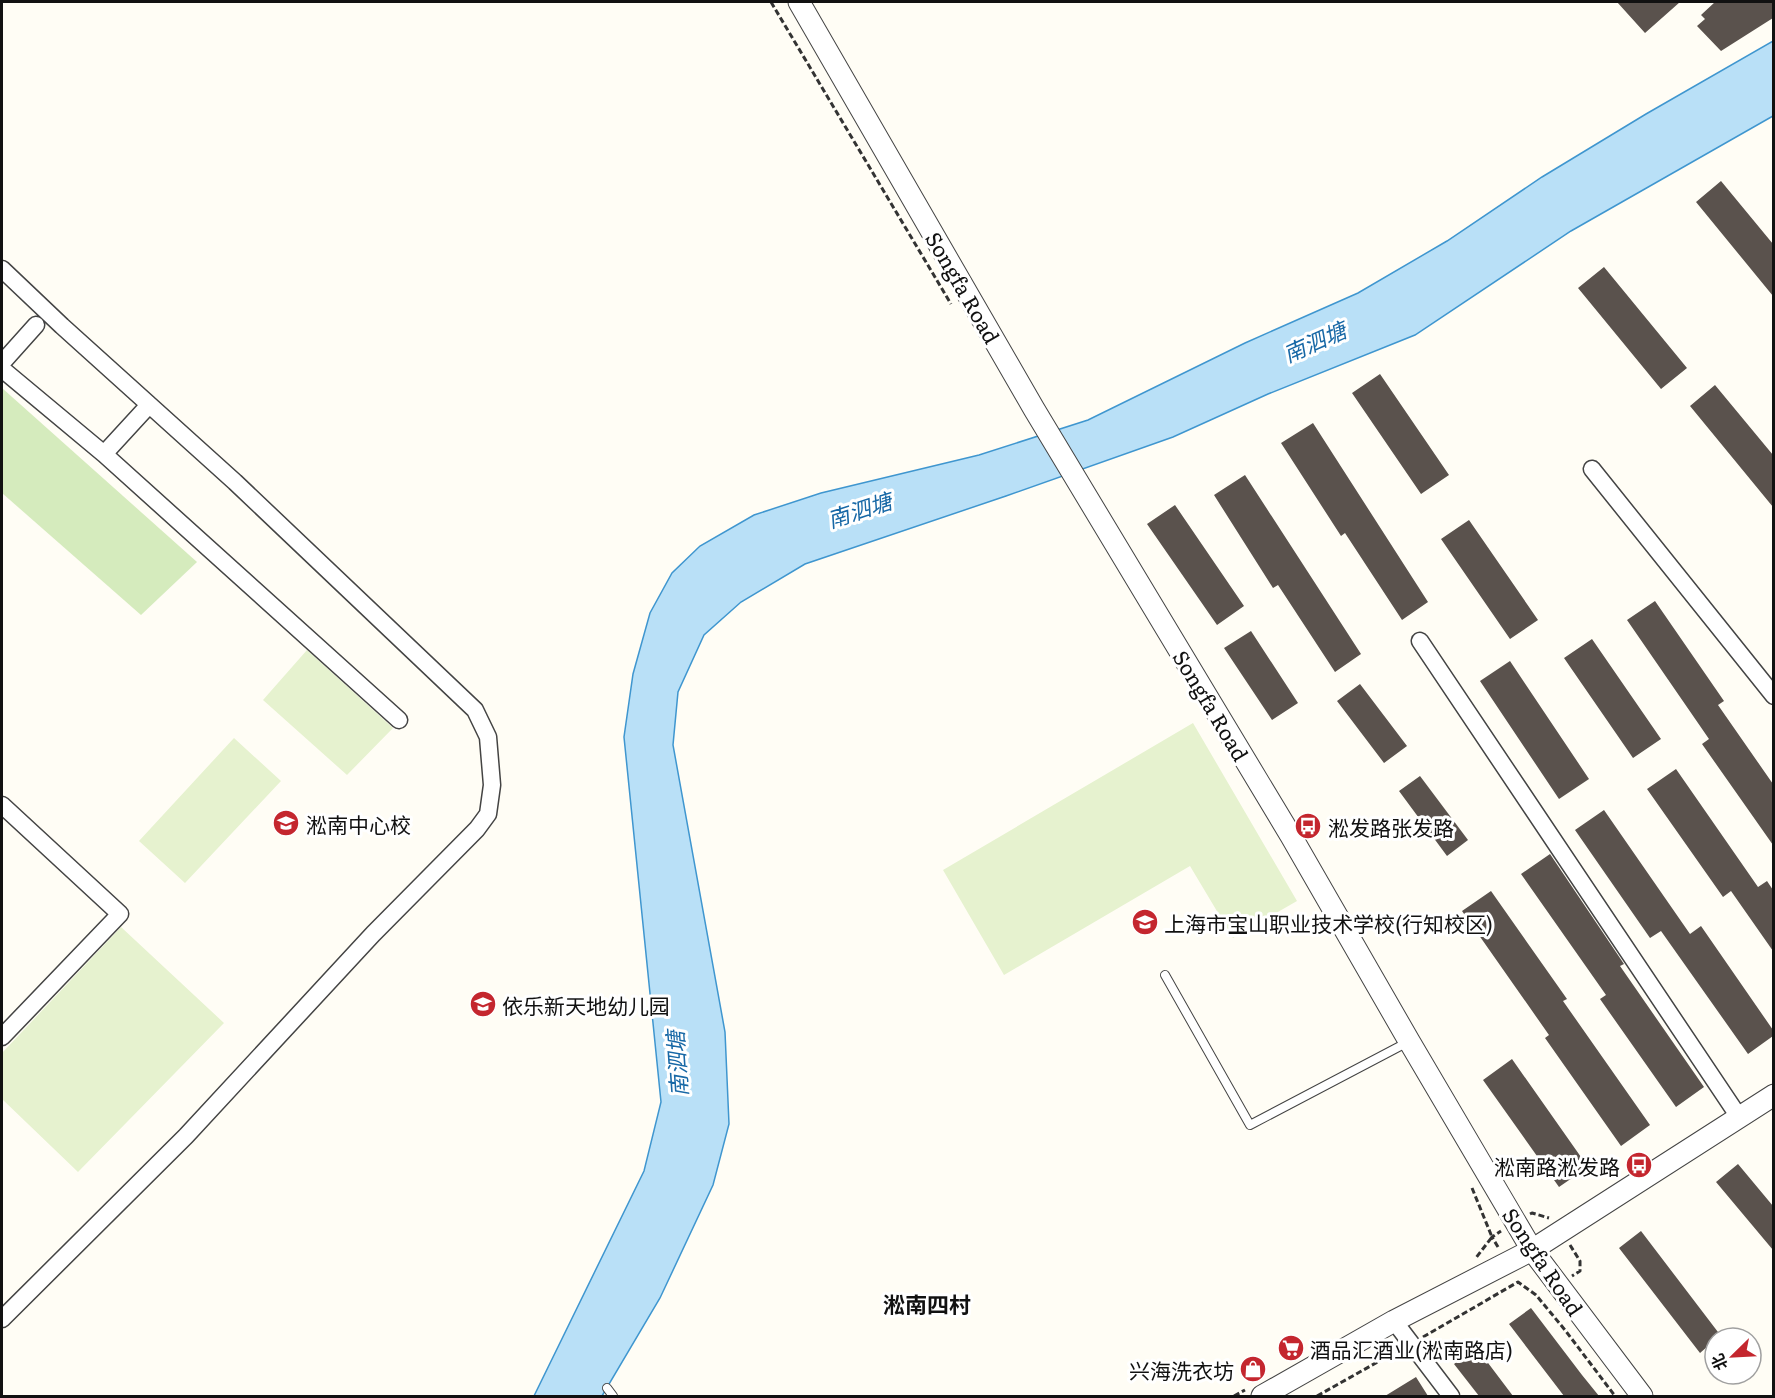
<svg xmlns="http://www.w3.org/2000/svg" width="1775" height="1398" font-family="Literata,'Noto Sans SC',serif">
	<rect width="100%" height="100%" fill="#fffdf5"/>
	<path fill="#d5ebbd" d="M2 388 197 562 141 615 2 493Z"/>
	<path fill="#e6f2cf" d="M307 650 393 728 347 775 263 700Z
		M1193 723 1297 901 1233 938 1190 866 1004 975 943 870Z
		M234 738 281 781 185 883 139 841Z
		M121 927 224 1023 78 1172 2 1099V1053Z"/>
	<path fill="#b9e0f7" stroke="#3f96cf" stroke-width="1.5" d="M1773 41V116L1571 231 1415 335 1268 394 1173 437 1006 496 805 564 741 602 704 635 678 692 673 745 725 1032 729 1124 713 1185 660 1298 602 1396H534L644 1171 661 1102 624 737 633 674 650 613 672 573 700 546 754 515 821 493 979 455 1088 420 1245 343 1358 293 1447 241 1542 177 1646 114Z"/>
	<path fill="#5a524d" d="M1617 2H1680L1645 33Z
		M1715 2H1773V18L1721 51 1697 26 1705 19 1701 15Z
		M1721 181 1773 244V296L1696 202Z
		M1604 267 1687 368 1661 389 1578 288Z
		M1380 374 1449 475 1421 494 1352 393Z
		M1715 385 1773 455V507L1690 406Z
		M1313 423 1428 602 1402 620 1345 533 1341 536 1281 443Z
		M1245 475 1361 654 1335 672 1278 585 1273 588 1214 495Z
		M1175 505 1244 606 1217 625 1147 524Z
		M1469 520 1538 620 1510 639 1441 539Z
		M1655 601 1724 701 1718 705 1773 784V845L1702 744 1709 739 1627 620Z
		M1251 631 1298 703 1272 720 1224 648Z
		M1592 639 1661 739 1633 758 1564 658Z
		M1510 661 1589 779 1559 799 1480 681Z
		M1360 684 1407 746 1384 763 1337 701Z
		M1676 769 1758 887 1767 881 1773 890V951L1731 891 1723 897 1647 789Z
		M1420 776 1468 840 1447 856 1399 791Z
		M1604 810 1690 934 1701 926 1773 1030V1036L1748 1054 1661 931 1650 938 1575 830Z
		M1550 854 1624 964 1620 966 1704 1087 1676 1107 1600 999 1606 995 1521 874Z
		M1491 891 1567 999 1563 1001 1650 1125 1621 1146 1545 1038 1549 1035 1462 911Z
		M1512 1059 1588 1167 1559 1187 1483 1080Z
		M1738 1164 1773 1206V1250L1716 1182Z
		M1641 1231 1721 1336 1715 1338V1340L1700 1353 1619 1248Z
		M1531 1308 1582 1375 1599 1396H1564L1509 1324Z
		M1476 1347 1513 1396H1479L1454 1364Z
		M1416 1377 1428 1396H1385Z"/>
	<g fill="none" stroke-linecap="round" stroke-linejoin="round">
		<defs>
			<path id="service" d="M1165 975 1250 1125 1408 1042
				M607 1388 613 1396"/>
			<path id="minor" d="M2 269 62 326 235 482 475 710 488 737 492 785 488 814 477 829 373 934 186 1136 2 1319
				M2 363 36 325
				M2 369 104 454 399 720
				M104 454 149 405
				M1592 469 1774 696
				M1420 641 1739 1117
				M2 805 120 914 2 1037
				M1394 1321 1451 1396"/>
			<path id="tertiary" d="M799 2 1034 409 1291 836 1409 1041 1532 1250 1642 1396
				M1262 1396 1394 1321 1532 1250 1774 1095"/>
		</defs>
		<use href="#service" stroke="#444" stroke-width="10"/>
		<use href="#minor" stroke="#444" stroke-width="19"/>
		<use href="#tertiary" stroke="#444" stroke-width="23"/>
		<path stroke="#333" stroke-width="3" stroke-dasharray="6 3" stroke-linecap="butt" d="M771 2 951 304
			M1472 1188 1492 1237 1475 1259
			M1530 1214 1532 1213 1549 1218
			M1570 1245 1580 1261V1271L1572 1276
			M1498 1247 1492 1237 1501 1231
			M1423 1337 1518 1282 1536 1295 1565 1330 1615 1396
			M1234 1396 1245 1390
			M1317 1396 1399 1350"/>
		<use href="#service" stroke="#fff" stroke-width="8"/>
		<use href="#minor" stroke="#fff" stroke-width="16"/>
		<use href="#tertiary" stroke="#fff" stroke-width="21"/>
	</g>
	<defs>
		<symbol id="school-disc" viewBox="-11 -11 22 22"><circle r="9.5" fill="#c4262e" stroke="#fff"/><path d="M0-5L7-2L0 1L-7-2ZM-4 1L0 2.5L4 1V4Q0 6-4 4Z" fill="#fff"/></symbol>
		<symbol id="bus-disc" viewBox="-11 -11 22 22"><circle r="9.5" fill="#c4262e" stroke="#fff"/><path d="M-5-6H5V4H4V6H2V4H-2V6H-4V4H-5ZM-3.5-4V0h7V-4ZM-3.5 1.2v1.5H-2V1.2ZM2 1.2v1.5H3.5V1.2Z" fill="#fff"/></symbol>
		<symbol id="supermarket-disc" viewBox="-11 -11 22 22"><circle r="9.5" fill="#c4262e" stroke="#fff"/><path d="M-6-5.5h2.5l.6 2H6L4.5 2H-2.5L-4.4-4H-6ZM-1.5 3.2a1.3 1.3 0 1 0 .1 0ZM3 3.2a1.3 1.3 0 1 0 .1 0Z" fill="#fff"/></symbol>
		<symbol id="shop-disc" viewBox="-11 -11 22 22"><circle r="9.5" fill="#c4262e" stroke="#fff"/><path d="M-5-2.5h2.3a2.7 3.5 0 0 1 5.4 0H5L5.5 6h-11ZM-1.5-2.5h3a1.5 2.3 0 0 0-3 0Z" fill="#fff"/></symbol>
	</defs>
	<g fill-rule="evenodd">
		<use href="#school-disc" x="271" y="808" width="30" height="30"/>
		<use href="#bus-disc" x="1293" y="811" width="30" height="30"/>
		<use href="#school-disc" x="1130" y="907" width="30" height="30"/>
		<use href="#school-disc" x="468" y="989" width="30" height="30"/>
		<use href="#bus-disc" x="1624" y="1150" width="30" height="30"/>
		<use href="#supermarket-disc" x="1276" y="1333" width="30" height="30"/>
		<use href="#shop-disc" x="1238" y="1354" width="30" height="30"/>
	</g>
	<g text-anchor="middle" dominant-baseline="central" stroke-width="6" stroke-linejoin="round" paint-order="stroke">
		<g font-size="21" fill="#111" stroke="#fff">
			<text transform="translate(964 287) rotate(60)">Songfa Road</text>
			<text transform="translate(1212 705) rotate(59)">Songfa Road</text>
			<text transform="translate(1544 1261) rotate(56)">Songfa Road</text>
		</g>
		<g font-size="21" fill="#111" stroke="#fff" text-anchor="start">
			<text x="306" y="823">淞南中心校</text>
			<text x="1328" y="826">淞发路张发路</text>
			<text x="1164" y="922">上海市宝山职业技术学校(行知校区)</text>
			<text x="502" y="1004">依乐新天地幼儿园</text>
			<text x="1620" y="1165" text-anchor="end">淞南路淞发路</text>
			<text x="1310" y="1348">酒品汇酒业(淞南路店)</text>
			<text x="1234" y="1369" text-anchor="end">兴海洗衣坊</text>
		</g>
		<g font-size="22" font-style="italic" fill="#1768a6" stroke="#fff">
			<text transform="translate(1314 341) rotate(-24)">南泗塘</text>
			<text transform="translate(859 509) rotate(-18)">南泗塘</text>
			<text transform="translate(676 1064) rotate(-94)">南泗塘</text>
		</g>
		<g font-size="22" font-weight="bold" fill="#111" stroke="#fff">
			<text x="927" y="1303">淞南四村</text>
		</g>
	</g>
	<rect width="1775" height="1398" fill="none" stroke="#111111" stroke-width="6"/>
	<g transform="translate(1733 1356) rotate(246)"><circle r="28" fill="#ffffff" stroke="#a0a0a0" stroke-width="1.5"/>
	<path d="M0-4.5L10 22L0 15L-10 22Z" fill="#c4262e"/>
	<text y="-9" font-size="16" font-weight="bold" text-anchor="middle" fill="#111111">北</text>
	</g>
</svg>
